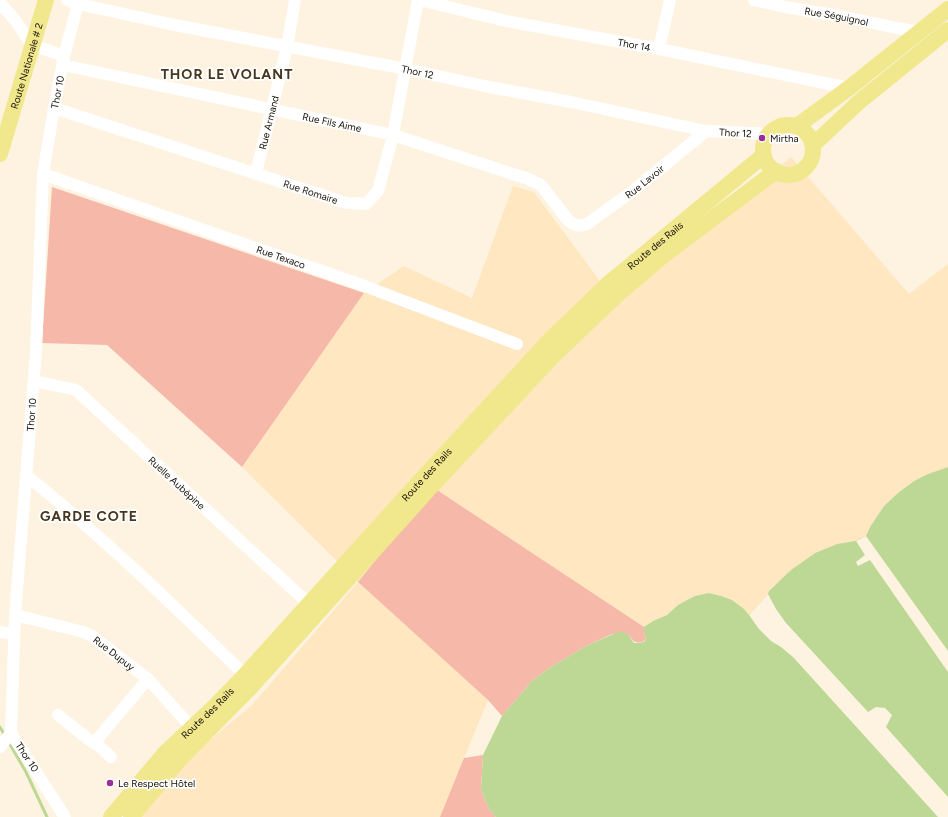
<svg xmlns="http://www.w3.org/2000/svg" width="948" height="817" font-family="Figtree,sans-serif">
	<rect width="100%" height="100%" fill="#fef3e1"/>
	<path fill="#fee7c1" d="M791 157 909 294 948 264V467L928 474 914 481 898 493 884 506 870 527 866 536 856 541 837 544 815 553 791 570 769 591 768 594 749 615 744 609 732 600 721 596 709 593 678 605 667 615 653 621 644 627 434 488 358 582 488 700 440 817H136L203 746 253 704 358 582 242 467 364 293 404 266 472 298 513 186 534 192 614 300Z"/>
	<path fill="#f6b8a8" d="M52 187 364 293 242 467 107 345 42 343Z
		M434 488 644 627V633L646 639C643 642 645 641 641 642 634 644 632 639 628 634H612L586 646 548 669 532 681 502 716 488 700 358 582Z
		M483 755 481 790 489 809 496 817H440L464 758Z"/>
	<path fill="#bdd795" d="M948 467V817H496L489 809 481 790 483 755 502 716 532 681 548 669 586 646 620 631 628 634 634 643H638L644 642 646 639 644 633V627L653 621 667 615 678 605 695 596 709 593 721 596 732 600 744 609 749 615 768 594 769 591 791 570 815 553 837 544 855 541 866 536 870 527 884 506 898 493 914 481 928 474Z"/>
	<path fill="#fef3e1" d="M866 536 948 651V672L870 560 858 566 856 562 865 555 856 541Z
		M768 594 776 609 786 623 868 712 876 707 885 708 892 715 886 727 948 797V817H938L793 657 781 647 771 641 759 629 749 615Z"/>
	<g fill="none" stroke-linecap="round" stroke-linejoin="round">
		<path stroke="#bdd795" stroke-width="3" d="M0 727 5 736
			M8 741 26 772 47 817"/>
		<g stroke="#fff" stroke-width="12">
			<path id="s1" d="M67 0 78 4 170 24 406 69 484 86 571 102 706 131 769 134"/>
			<path id="s2" d="M420 0 506 21 659 49 849 88"/>
			<path id="s3" d="M754 0 785 7 840 16 897 28 920 32"/>
			<path d="M0 3 15 20 32 45 64 56"/>
			<path d="M659 49 670 0"/>
			<path id="s4" d="M63 65 393 135 510 173 526 178 541 185 568 220C575 226 578 227 587 224L634 190 706 131"/>
			<path id="s5" d="M54 108 346 203 366 204 378 191 393 135 418 0"/>
			<path id="s6" d="M256 173 287 47 295 0"/>
			<path id="s7" d="M43 174 362 285 517 344"/>
			<path id="s8" d="M34 381 76 390 309 604"/>
			<path d="M26 475C103 537 174 606 245 675"/>
			<path id="s9" d="M15 615 83 632 92 636 148 679 192 728"/>
			<path d="M0 632 14 634"/>
			<path d="M58 715 92 742 99 746 111 757"/>
			<path d="M94 743 148 679"/>
			<path d="M0 747 11 733"/>
			<path id="s10" d="M65 817 11 733 15 615 36 352 43 174 54 108 64 56 79 0"/>
		</g>
		<g stroke="#f1e78c" stroke-width="16">
			<circle cx="788" cy="150" r="25"/>
			<path d="M797 126 849 88 948 9"/>
			<path d="M813 145 860 101 948 30"/>
			<path id="s11" d="M0 154 46 0"/>
			<path id="s12" d="M111 817 166 752 215 706 245 675 420 481 549 341 608 284 764 155"/>
			<path d="M131 817 179 760 251 687 428 490 551 358 617 295 664 255 776 171"/>
		</g>
	</g>
	<g fill="#953197" stroke="#fff" stroke-width="1.5">
		<circle cx="762" cy="138" r="4"/>
		<circle cx="110" cy="783" r="4"/>
	</g>
	<g text-anchor="middle" dominant-baseline="central" stroke-width="3.5" stroke-linejoin="round" paint-order="stroke">
		<g font-size="10" fill="#171107" stroke="#fff">
			<text stroke="none"><textPath href="#s3" startOffset="84">Rue Séguignol</textPath></text>
			<text stroke="none"><textPath href="#s2" startOffset="219">Thor 14</textPath></text>
			<text stroke="none"><textPath href="#s11" startOffset="92">Route Nationale # 2</textPath></text>
			<text stroke="none"><textPath href="#s1" startOffset="358">Thor 12</textPath></text>
			<text stroke="none"><textPath href="#s10" startOffset="743">Thor 10</textPath></text>
			<text stroke="none"><textPath href="#s6" startOffset="52">Rue Armand</textPath></text>
			<text stroke="none"><textPath href="#s4" startOffset="275">Rue Fils Aime</textPath></text>
			<text stroke="none"><textPath href="#s1" startOffset="682">Thor 12</textPath></text>
			<text stroke="none"><textPath href="#s4" startOffset="630">Rue Lavoir</textPath></text>
			<text stroke="none"><textPath href="#s5" startOffset="270">Rue Romaire</textPath></text>
			<text stroke="none"><textPath href="#s12" startOffset="790">Route des Rails</textPath></text>
			<text stroke="none"><textPath href="#s7" startOffset="252">Rue Texaco</textPath></text>
			<text stroke="none"><textPath href="#s10" startOffset="419">Thor 10</textPath></text>
			<text stroke="none"><textPath href="#s12" startOffset="466">Route des Rails</textPath></text>
			<text stroke="none"><textPath href="#s8" startOffset="180">Ruelle Aubépine</textPath></text>
			<text stroke="none"><textPath href="#s9" startOffset="108">Rue Dupuy</textPath></text>
			<text stroke="none"><textPath href="#s12" startOffset="142">Route des Rails</textPath></text>
			<text transform="translate(27 757) rotate(57)">Thor 10</text>
		</g>
		<g font-size="10" fill="#171107" stroke="#fff" text-anchor="start">
			<text x="770" y="138">Mirtha</text>
			<text x="118" y="783">Le Respect Hôtel</text>
		</g>
		<g font-size="14" font-weight="bold" letter-spacing="1" fill="#46371e" stroke="#fff">
			<text x="227" y="74">THOR LE VOLANT</text>
			<text x="89" y="516">GARDE COTE</text>
		</g>
	</g>
</svg>
